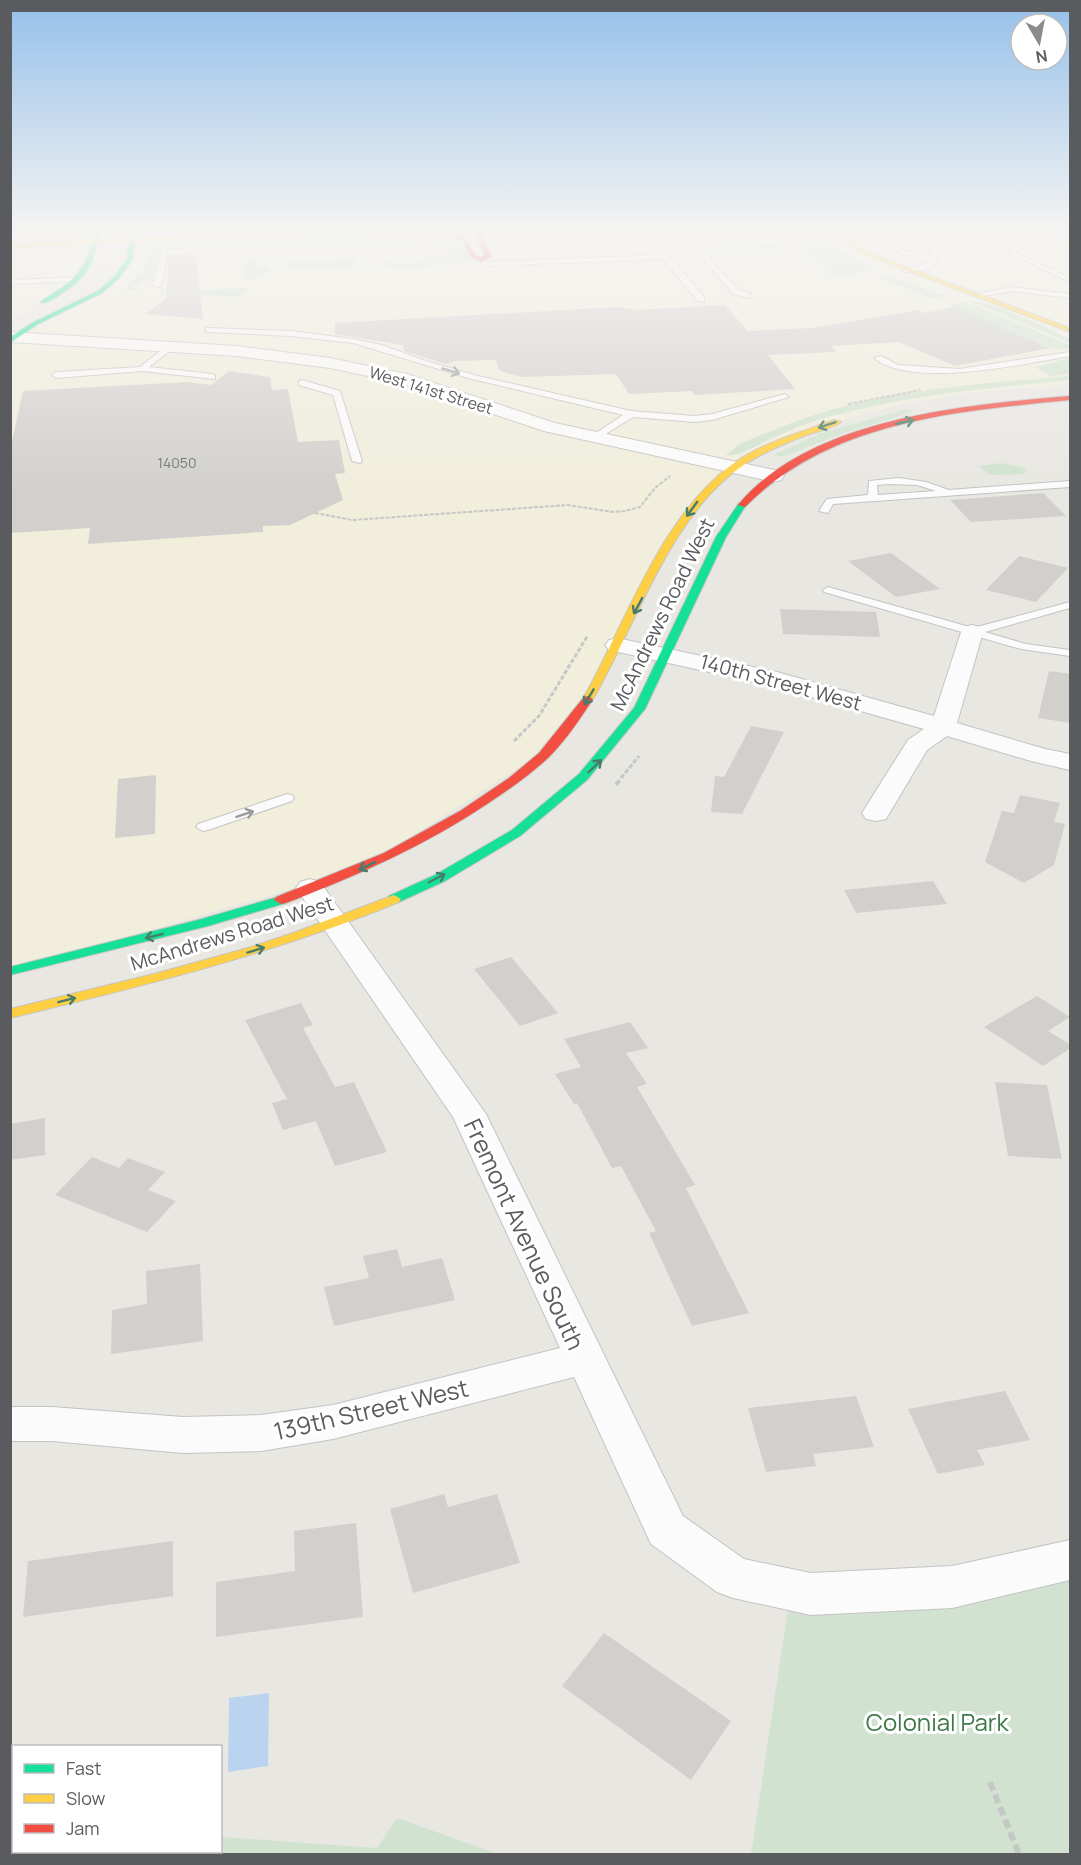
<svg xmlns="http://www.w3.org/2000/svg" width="1081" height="1865" font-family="Manrope,sans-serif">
	<rect width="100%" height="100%" fill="#e8e7e2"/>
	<path fill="#f1eedc" d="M395 229H1070V385L967 393 898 405 855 416 807 432 771 447 699 499 554 745 363 868 11 971V341L116 278 132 241Z
		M96 242 92 261 45 301 11 319 10 246Z"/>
	<path fill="#d1e3d0" d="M438 233 460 239 469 259C458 267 389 269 377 264L393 261 394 263 430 262V258L437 259 452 253 447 244 433 241 376 243 374 238H372L373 243C317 245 261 245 205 247L204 243H201L199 247 160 251 157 254 155 276 151 277V280L140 281 133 287 143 289 123 290C138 276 151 263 153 244Z
		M773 244 788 245 777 249 706 252 702 249Z
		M826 244 876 270 823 279 821 277 833 275 808 253 799 252 812 245Z
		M351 257 355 258 357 265 350 268 292 270 286 268 285 262 341 261 337 259Z
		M265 258 267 259 256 260V266L268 267 269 272 250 280 235 278 246 277 245 260H234Z
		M890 277 947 296 921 300 928 297 887 280H874Z
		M241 286 247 289 240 296 233 297 160 292 163 288 166 291 241 289Z
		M969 301C994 301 1047 328 1070 339V343Z
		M966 302 1070 345V348L1056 350 948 305Z
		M1070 358V374L1051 376 1035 367Z
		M1070 376V380C991 388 914 394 836 415 814 420 793 429 772 438 757 445 743 455 726 456 736 443 758 436 774 430 868 390 970 385 1070 376Z
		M906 409 913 412 844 433 781 457 773 455 821 433Z
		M1001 463 1025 468V474L990 475 979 466Z
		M1070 1560V1854H751L791 1589 952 1587Z
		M397 1818 498 1854H11V1834H13L14 1852H220L221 1837 377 1848Z"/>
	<path fill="#bad3ee" d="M269 1693 268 1766 228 1772 229 1698Z"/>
	<path fill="#d1d0cd" d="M195 254 203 319 145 314 166 299 169 255Z
		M725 305 748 331 813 328 919 310 924 313 954 307 1050 348 955 366 899 342 831 346 837 352 768 355 795 389 695 395 692 391 629 394 616 374 522 377 500 371 495 360 456 361 446 364 404 351 403 345 335 334V323L618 307 636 310Z
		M229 371 270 377 272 390 288 389 298 442 339 440 345 473 335 474 343 500 290 525 263 526V532L88 544 90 528 10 533V451L23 391 187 382 211 385Z
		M1043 493 1066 516 971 522 950 500Z
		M891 553 940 589 896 597 848 561Z
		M1019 556 1068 568 1036 602 986 590Z
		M780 609 876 612 880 637 783 634Z
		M1049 671 1071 674V723L1038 718Z
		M751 726 784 732 742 814 711 812 715 776 724 777Z
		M156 775 155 834 115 838 118 779Z
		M1020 795 1060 803 1054 822 1065 824 1054 865 1024 883 985 862 1002 811 1014 813Z
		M933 881 947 904 856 913 844 890Z
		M511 957 558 1013 520 1026 474 969Z
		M1037 996 1070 1017 1048 1031 1071 1045V1048L1043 1066 984 1027Z
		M301 1003 313 1025 303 1028 335 1087 354 1082 387 1152 335 1166 316 1121 283 1130 272 1103 287 1099 245 1020Z
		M630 1022 648 1048 626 1053 647 1084 637 1087 695 1185 686 1188 749 1313 692 1326 649 1233 656 1231 621 1166 612 1168 577 1103 574 1104 555 1074 581 1067 564 1039Z
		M995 1082 1047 1085 1062 1159 1008 1156Z
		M45 1118V1155L10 1160V1124Z
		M92 1157 119 1168 128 1158 165 1172 148 1190 176 1201 147 1232 55 1195Z
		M397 1249 402 1267 442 1258 455 1300 334 1326 324 1287 369 1278 363 1256Z
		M200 1264 203 1341 111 1354 112 1310 147 1304 146 1271Z
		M1005 1391 1030 1440 977 1450 985 1465 938 1474 908 1409Z
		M856 1396 874 1447 813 1454 816 1466 766 1472 748 1408Z
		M444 1494 448 1507 497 1494 520 1563 413 1593 390 1509Z
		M356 1523 363 1617 216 1637V1582L295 1571 294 1531Z
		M173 1541V1596L23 1617 28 1561Z
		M604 1633 731 1721 691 1780 562 1686Z"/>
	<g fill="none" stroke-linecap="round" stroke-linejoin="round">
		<defs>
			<path id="lane" d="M693 229H744L682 234 673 238 681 243 788 239 771 229 783 230 800 243 797 245 793 243 681 247 673 245 666 237 679 231Z
				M867 229H875L887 236 888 238 906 251 930 256 934 253 914 238 904 236 918 235 942 253 935 259 938 262 930 269 904 272V268L925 265 930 262 902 254 880 239 843 241 840 239 875 235Z
				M955 229H973L1012 237 979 257 977 254 1003 238Z
				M1070 231V235L1043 238 1015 252 1070 278V282L1007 252 1039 235Z
				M432 240 446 244 449 253 426 257V255L443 251 441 246 432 244 368 247 365 245Z
				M264 245 279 249 276 251 264 249 167 253 164 277 159 287 152 285 163 250Z
				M724 253V255L708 257 739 290 751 294V298L733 294 700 255Z
				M664 255 671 258 704 297V301H698L663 259 484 266 479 260 482 258 486 262Z
				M81 277 78 281 10 284V280Z
				M1012 287 1070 294V298L1012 291 977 297 973 295Z
				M209 328 291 331 353 339 382 345 426 361 478 376 631 411 694 416 712 414 785 394 789 397 712 420 694 422 633 417 596 440 593 439V435L623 415 472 379 353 343 291 336 206 332V328Z
				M169 344 176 346 149 367 212 374 215 375V379L142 371 56 378 52 375 56 372 140 367Z
				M1070 352V356C1023 364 912 389 874 358L881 356 898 365 959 369Z
				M302 380 340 391 362 461 360 463 352 461 333 395 299 385V381Z
				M899 478 926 482 949 490 1070 481V487L833 504 828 513 819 511 827 499 868 495 869 481ZM890 484 917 485 936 491 878 495 877 485Z
				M828 587 973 628 1070 602V608L985 632 1026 644 1070 650V656L1021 649 824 592 823 590Z
				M287 794 292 795 294 798 292 801 208 830 203 831 196 827 198 824Z"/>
			<path id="street" d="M10 332 237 346 330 358 407 374 555 423 774 470 781 472 784 476 781 480 774 482 544 431 397 382 330 368 237 356 10 342Z
				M972 625 980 627 983 632 957 723 1045 749 1070 754V770L1031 761 947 736 927 750 886 819 876 821 866 819 862 813 908 740 924 729 769 685 609 650 605 645 609 640 617 638 777 672 934 716 961 632 964 627Z
				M310 879 320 882 486 1114 683 1516 744 1559 811 1573 952 1566 1070 1540V1580L952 1608 811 1615 733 1598 717 1592 651 1544 574 1377 333 1439 261 1451 183 1453 52 1441H10V1407H52L183 1417 261 1415 333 1405 560 1348 453 1117 296 888 300 882Z"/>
			<path id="fast" d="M94 229H100C96 258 88 278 62 293 56 298 48 303 41 303V301C75 281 88 270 94 229Z
				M130 229H136L133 259 118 279 102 293 38 324 10 343V337L34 322 98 291 114 277 127 259Z
				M739 503 746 505 726 537 645 709 587 780 520 836 445 881 399 902H389L387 899 389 896 435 875 512 830 579 774 634 708 716 537Z
				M281 896 288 900 286 903 208 926 10 975V967L198 920Z"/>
			<path id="slow" d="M345 229H398L10 248V244Z
				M828 229H836L869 253 1070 328V332L865 255Z
				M834 420 841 422C832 429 818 431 807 435 783 444 759 454 738 469 669 519 635 627 593 699L588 702 584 701 583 699C626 623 659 520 730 466 760 443 799 433 834 420Z
				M394 895 401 899 399 902C273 954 142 986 10 1018V1009L154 974 248 948 296 932Z"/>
			<path id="jam" d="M485 229H493L482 237 491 256 482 262 471 257 461 238 434 234 374 236 371 234 434 230 463 235 475 255 482 257 485 255 476 236Z
				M1070 396V400C957 411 829 421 745 507L738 505C810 418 965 405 1070 396Z
				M588 696 593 699C580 719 566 740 549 757 530 775 508 790 487 804 424 846 356 876 286 903L281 904 274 900 276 897 384 853 460 811 509 778 539 753 584 697Z"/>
		</defs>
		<use href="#lane" stroke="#c4c3c3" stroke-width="2"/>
		<use href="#street" stroke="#c4c3c3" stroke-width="2"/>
		<use href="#fast" stroke="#c4c5c4" stroke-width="2"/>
		<use href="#slow" stroke="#c4c5c4" stroke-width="2"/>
		<use href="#jam" stroke="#c4c5c4" stroke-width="2"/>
		<path stroke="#c5c8c6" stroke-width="1.5" stroke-dasharray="3 1.5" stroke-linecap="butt" d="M512 230 529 229"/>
		<path stroke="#c5c8c6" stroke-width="2" stroke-dasharray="4 1.5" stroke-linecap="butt" d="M848 404 921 390
			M315 513 352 520 568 505 613 512 625 511 640 507 655 488 670 476"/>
		<path stroke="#c5c8c6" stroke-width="3" stroke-dasharray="4.5 2" stroke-linecap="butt" d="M514 741 539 716 588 635
			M621 778 639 756"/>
		<path stroke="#c5c8c6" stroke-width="4" stroke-dasharray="6 3" stroke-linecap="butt" d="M616 785 622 777"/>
		<path stroke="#c5c8c6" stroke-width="6" stroke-dasharray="9 4.5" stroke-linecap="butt" d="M990 1782 1019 1854"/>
		<use href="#lane" fill="#fcfbfb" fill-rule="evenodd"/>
		<use href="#street" fill="#fcfbfb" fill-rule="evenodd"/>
		<use href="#fast" fill="#16e098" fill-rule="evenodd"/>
		<use href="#slow" fill="#ffcf43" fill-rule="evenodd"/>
		<use href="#jam" fill="#f24e42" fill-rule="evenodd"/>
	</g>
	<defs><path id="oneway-shaft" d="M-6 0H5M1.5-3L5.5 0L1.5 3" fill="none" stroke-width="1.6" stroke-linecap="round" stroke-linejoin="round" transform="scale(1.5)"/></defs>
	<g stroke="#9a9b9d">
		<use href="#oneway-shaft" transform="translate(451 371) rotate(16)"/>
		<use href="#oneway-shaft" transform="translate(245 814) rotate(-18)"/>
	</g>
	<g stroke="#487c6d">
		<use href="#oneway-shaft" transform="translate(905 422) rotate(-13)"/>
		<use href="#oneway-shaft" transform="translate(827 425) rotate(162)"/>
		<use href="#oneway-shaft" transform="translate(692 509) rotate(126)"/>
		<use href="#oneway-shaft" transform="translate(638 606) rotate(118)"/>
		<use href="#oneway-shaft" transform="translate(589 697) rotate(121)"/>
		<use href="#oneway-shaft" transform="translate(595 766) rotate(-44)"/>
		<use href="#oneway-shaft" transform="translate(367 866) rotate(155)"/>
		<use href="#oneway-shaft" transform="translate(437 878) rotate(-28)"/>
		<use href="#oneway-shaft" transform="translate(154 936) rotate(166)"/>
		<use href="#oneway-shaft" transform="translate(256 950) rotate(-17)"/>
		<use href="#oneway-shaft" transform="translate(67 1000) rotate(-14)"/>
	</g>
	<linearGradient id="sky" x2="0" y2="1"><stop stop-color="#95c0ea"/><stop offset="0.47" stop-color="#f5f4f2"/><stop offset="1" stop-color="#f5f4f2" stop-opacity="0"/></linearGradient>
	<rect width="1081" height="490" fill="url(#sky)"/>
	<g text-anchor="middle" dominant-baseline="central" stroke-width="6" stroke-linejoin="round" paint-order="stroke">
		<g font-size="14" fill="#78797b">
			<text x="177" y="462">14050</text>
		</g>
		<g font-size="16" fill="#595b5f" stroke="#fff">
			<text transform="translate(431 390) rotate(17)">West 141st Street</text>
		</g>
		<g font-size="20" fill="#595b5f" stroke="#fff">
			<text transform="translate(662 614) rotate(-64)">McAndrews Road West</text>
			<text transform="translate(781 682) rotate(15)">140th Street West</text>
			<text transform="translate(232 933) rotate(-17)">McAndrews Road West</text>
		</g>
		<g font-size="24" fill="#595b5f" stroke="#fff">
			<text transform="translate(525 1234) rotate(65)">Fremont Avenue South</text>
			<text transform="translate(371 1409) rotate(-13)">139th Street West</text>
		</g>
		<g font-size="24" fill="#3e7945" stroke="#fff">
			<text x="937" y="1721">Colonial Park</text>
		</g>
	</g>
	<rect width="1081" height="1865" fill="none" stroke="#595b5f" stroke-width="24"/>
	<rect x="12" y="1745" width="210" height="108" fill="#ffffff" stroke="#bdbdbf" stroke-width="1.5"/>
	<rect x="24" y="1764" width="30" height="9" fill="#16e098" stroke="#bdbdbf" stroke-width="1.5"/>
	<text x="66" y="1775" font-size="18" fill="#595b5f">Fast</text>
	<rect x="24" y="1794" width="30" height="9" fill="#ffcf43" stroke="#bdbdbf" stroke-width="1.5"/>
	<text x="66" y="1805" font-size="18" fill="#595b5f">Slow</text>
	<rect x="24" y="1824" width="30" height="9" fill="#f24e42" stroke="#bdbdbf" stroke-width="1.5"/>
	<text x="66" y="1835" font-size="18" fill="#595b5f">Jam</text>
	<g transform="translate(1039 42) rotate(170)"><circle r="28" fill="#ffffff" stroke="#bdbdbf" stroke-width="1.5"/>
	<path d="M0-4.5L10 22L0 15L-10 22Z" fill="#8b8c8d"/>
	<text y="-9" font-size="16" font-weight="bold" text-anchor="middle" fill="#595b5f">N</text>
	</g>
</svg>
